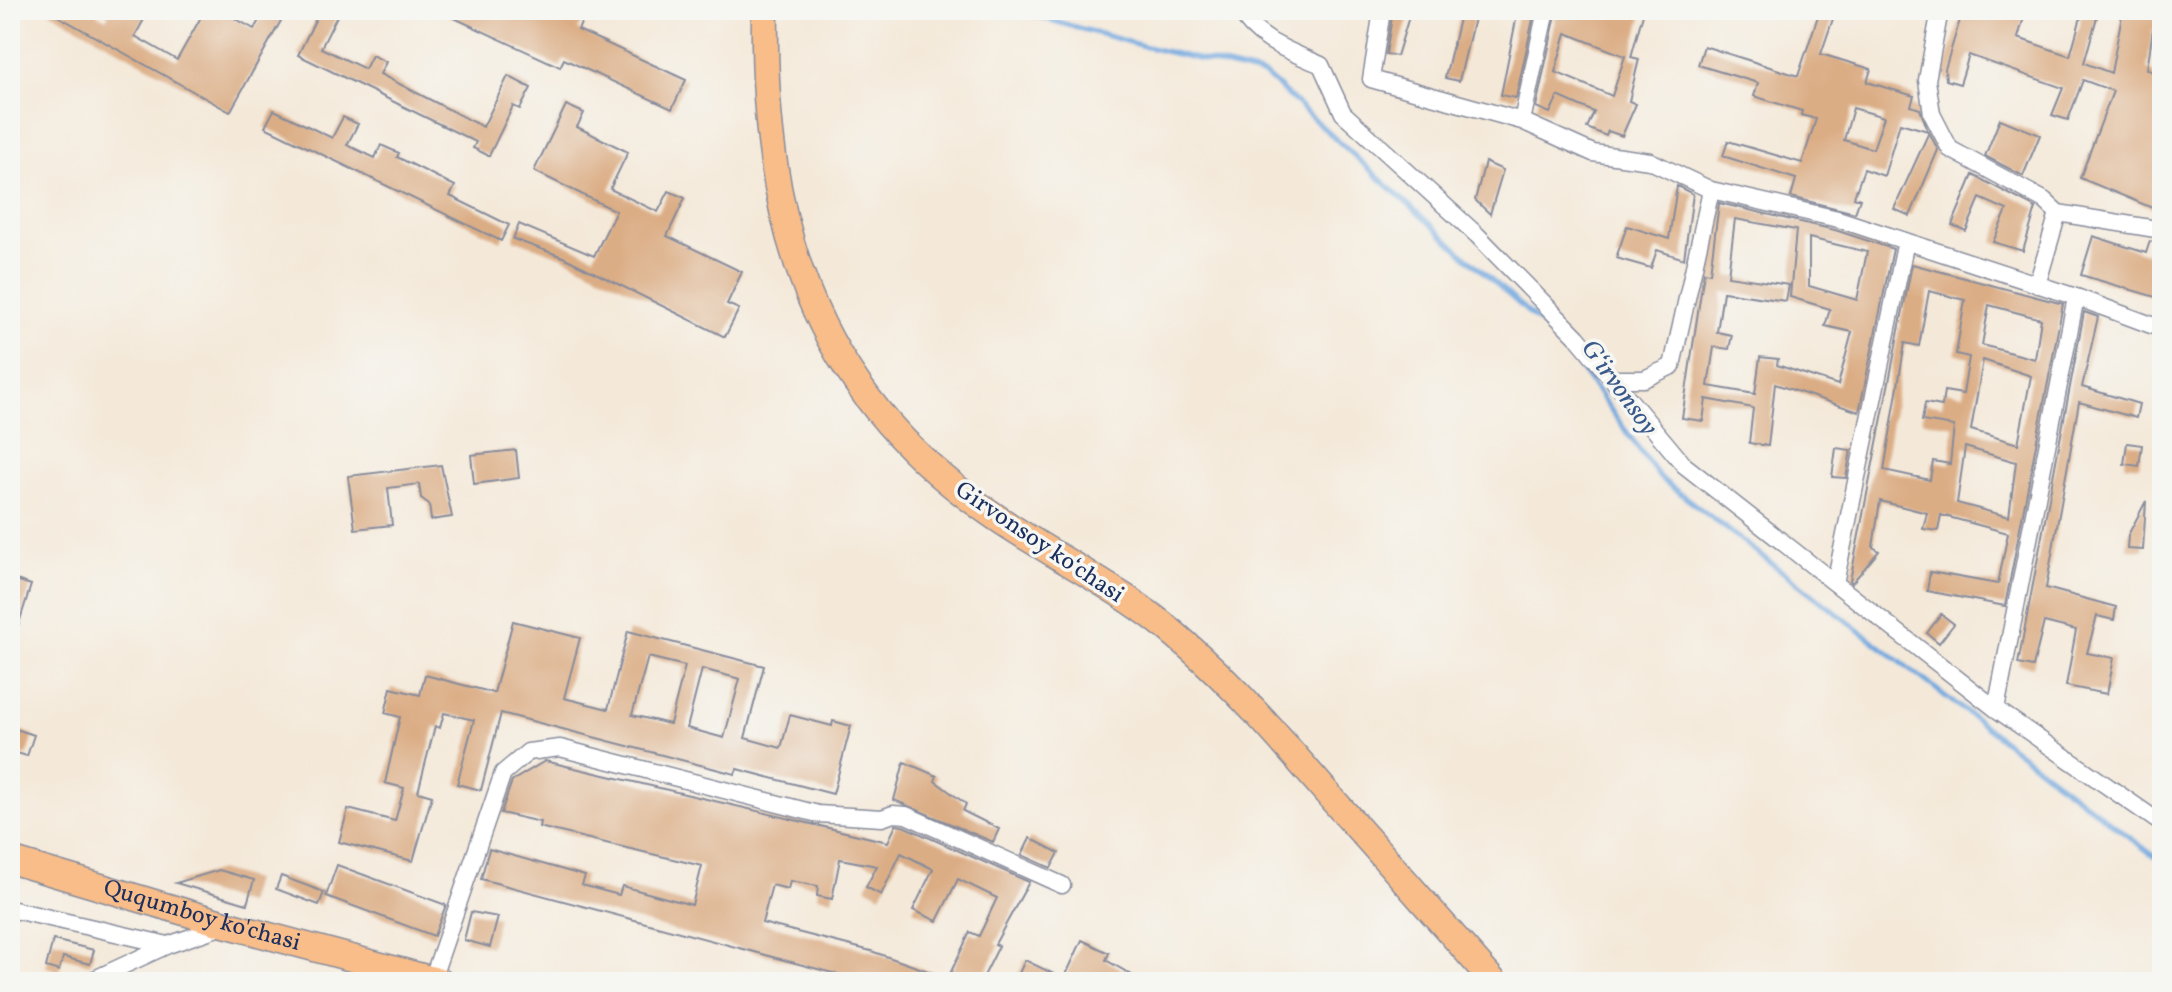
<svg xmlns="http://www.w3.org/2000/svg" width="2172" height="992" font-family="Vollkorn,serif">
	<rect width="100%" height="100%" fill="#f6f6f2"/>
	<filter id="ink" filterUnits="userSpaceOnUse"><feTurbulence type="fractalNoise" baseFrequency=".0125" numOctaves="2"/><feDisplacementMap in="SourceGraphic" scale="16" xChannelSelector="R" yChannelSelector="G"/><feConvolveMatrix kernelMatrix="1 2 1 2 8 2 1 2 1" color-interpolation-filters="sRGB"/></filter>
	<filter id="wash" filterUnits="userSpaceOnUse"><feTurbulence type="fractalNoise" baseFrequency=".006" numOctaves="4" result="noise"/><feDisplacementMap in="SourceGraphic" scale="32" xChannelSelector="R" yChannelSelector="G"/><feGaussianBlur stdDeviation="1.8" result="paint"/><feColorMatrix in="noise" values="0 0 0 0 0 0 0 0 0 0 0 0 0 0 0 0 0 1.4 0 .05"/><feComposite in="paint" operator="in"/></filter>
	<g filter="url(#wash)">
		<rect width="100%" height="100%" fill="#f4e9d9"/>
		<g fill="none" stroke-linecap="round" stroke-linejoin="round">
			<path stroke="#71a7de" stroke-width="5" d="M1014 10 1147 47 1265 75 1563 344 1660 478 2162 862"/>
		</g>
		<g id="blocks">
			<path fill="#dbad85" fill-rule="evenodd" d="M47 10H90L106 19 111 10H149L135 36 177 60 205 10H220L254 29 265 10H287L230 112Z
				M320 10H340L321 48 365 69 372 55 386 62 380 74 483 127 508 76 531 88 520 109 513 106 489 156 473 148 476 142 298 55Z
				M437 10H587L578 30 686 80 672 109 564 59 560 67Z
				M1393 10H1411L1397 56 1386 54Z
				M1461 10H1476L1459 81 1445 78Z
				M1518 10H1535L1516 98 1501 95Z
				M1557 10H1644L1631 57 1639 59 1629 101 1636 104 1622 136 1608 131 1606 136 1587 128 1594 112 1558 96 1550 113 1536 107ZM1566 33 1625 56 1612 96 1555 72Z
				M1820 10H1836L1821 54 1871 69 1867 82 1914 96 1911 106 1920 109 1928 131 1900 123 1884 176 1864 169 1854 197 1860 199 1855 213 1791 197 1796 179 1723 156 1728 141 1802 163 1816 119 1801 115 1802 111 1754 96 1758 83 1698 65 1704 46 1798 76ZM1853 108 1884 117 1873 149 1844 140Z
				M1963 10H2026L2018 38 2070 56 2083 10H2099L2084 63 2111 73 2123 10H2162V34L2153 29 2147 69 2162 77V212L2080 178 2113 91 2083 80 2068 120 2052 115 2063 88 1969 55 1960 84 1946 80 1945 69Z
				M566 105 584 113 577 127 628 152 610 189 658 212 669 191 685 198 667 236 742 272 727 304 739 309 725 337 563 257 513 239 519 224 594 256 616 211 534 171Z
				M274 110 332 138 343 117 358 124 347 145 375 158 381 145 399 153 397 157 455 186 450 196 509 225 501 241 265 127Z
				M2000 119 2040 135 2023 176 1985 156Z
				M1929 132 1938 150 1910 216 1894 209Z
				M1485 162 1503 170 1490 214 1475 200Z
				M1973 175 2036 208 2023 251 1993 242 2007 210 1980 198 1966 231 1952 225Z
				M1677 186 1693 194 1684 259 1657 250 1651 268 1616 258 1627 226 1669 239Z
				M1719 203 1835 230 1893 249 1859 412 1775 384 1768 446 1749 443 1753 408 1706 399 1703 421 1682 418 1704 272 1710 273ZM1735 219 1796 230 1790 297 1830 309 1825 326 1852 332 1838 385 1777 365 1778 359 1760 357 1755 394 1708 386 1714 347 1729 349 1732 335 1717 332 1723 292 1786 301 1789 285 1728 276ZM1809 238 1867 252 1857 300 1809 286Z
				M2093 236 2146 253 2150 241 2162 245V299L2081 275Z
				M1912 264 2063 304 2005 606 1927 591 1930 572 1998 584 2008 533 1941 515 1938 531 1923 529 1927 513 1880 501 1873 547 1879 551 1852 583 1850 581ZM1929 291 1965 300 1956 354 1969 357 1963 394 1944 391 1942 406 1925 403 1922 421 1954 426 1950 464 1933 461 1930 480 1884 470 1905 343 1919 346ZM1989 305 2041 319 2035 359 1982 345ZM1983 360 2031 376 2018 444 1971 430ZM1965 447 2016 462 2009 517 1957 503Z
				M2084 312 2098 317 2082 387 2139 404 2136 418 2079 402 2046 588 2116 607 2114 620 2097 616 2087 653 2114 658 2107 694 2066 686 2076 630 2044 622 2033 667 2018 664Z
				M2127 443 2142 445 2139 466 2124 464Z
				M1836 448 1851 450 1846 478 1832 477Z
				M516 450 519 478 474 484 471 455Z
				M441 465 452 517 431 520 429 504 421 498 419 484 388 488 392 525 355 529 348 476Z
				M2146 501 2143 550 2127 549 2128 535Z
				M10 578 31 585 13 642 10 641Z
				M1941 614 1954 624 1939 643 1927 633Z
				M513 621 580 638 564 698 608 709 628 631 764 666 745 738 781 748 790 715 832 726 833 721 851 726 833 794 737 769 735 774 501 713 481 790 457 784 474 720 444 713 440 728 435 726 418 792 432 796 413 861 339 842 348 809 395 821 404 788 385 783 400 717 385 713 391 688 420 695 425 675 494 693ZM648 657 685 666 670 724 632 715ZM702 669 740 679 724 738 687 728Z
				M10 727 34 735 27 756 10 751Z
				M545 761 888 842 896 825 903 826 1029 882 995 944 999 946 981 982H871L829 972 481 879 489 849 585 876 582 885 619 895 622 886 692 905 702 866 539 827 540 822 501 813 512 781ZM901 853 933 869 913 910 937 921 958 879 997 898 979 936 970 932 948 978 871 951 762 923 772 885 788 889 790 881 818 886 817 896 832 899 840 859 877 866 866 887 881 895Z
				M904 762 937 776 935 781 966 804 963 811 999 829 993 842 894 800Z
				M1030 838 1059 853 1051 868 1022 855Z
				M337 865 446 905 434 936 326 896Z
				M219 870 254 880 247 904 176 883Z
				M281 876 324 892 319 905 276 889Z
				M471 912 498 917 490 947 464 940Z
				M53 940 94 950 90 964 63 957 59 971 46 967Z
				M1082 940 1109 953 1106 960 1144 982H1108L1095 975 1092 982H1015L1025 960 1064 979Z"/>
		</g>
	</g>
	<g filter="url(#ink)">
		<use href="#blocks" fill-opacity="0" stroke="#888c9c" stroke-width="2"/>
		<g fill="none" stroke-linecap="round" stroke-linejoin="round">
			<defs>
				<path id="minor" d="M1240 10C1255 40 1292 52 1321 65L1343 113 1477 235 1577 337 1684 465 1996 709 2162 824
					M1940 10 1927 80 1932 114 1950 149 2044 200 2058 213 2037 285
					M1382 11 1371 79 1522 121 1593 153 1650 161 1711 190 1838 219 2076 297 2162 329
					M1522 121 1546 10
					M2058 213 2162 230
					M1612 379H1644L1672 366 1711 190
					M1835 583 1906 241
					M1996 709 2076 297
					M10 909 168 945
					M432 980 503 773 528 752 560 748 818 814 882 818 893 814 906 815 1062 885
					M88 982 168 945 226 925"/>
				<g id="primary">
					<path d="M765 10C762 219 809 387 987 511 1049 555 1122 588 1179 638 1236 687 1284 743 1333 800 1387 860 1440 921 1494 982"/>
					<path id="s1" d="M10 860 228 925 441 982"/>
				</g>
			</defs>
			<use href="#minor" stroke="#888c9c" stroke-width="19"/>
			<use href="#primary" stroke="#888c9c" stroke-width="29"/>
			<use href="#minor" stroke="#fff" stroke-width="16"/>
			<use href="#primary" stroke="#f8bd89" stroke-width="26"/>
		</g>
	</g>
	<g text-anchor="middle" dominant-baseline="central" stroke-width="7" stroke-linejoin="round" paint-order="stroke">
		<g font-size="24" fill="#1b2f5e" stroke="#f6f6f2">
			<text transform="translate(1039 543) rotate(34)">Girvonsoy koʻchasi</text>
			<text stroke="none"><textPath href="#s1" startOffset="200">Ququmboy ko'chasi</textPath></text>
		</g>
		<g font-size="26" font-style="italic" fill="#39598b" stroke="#f6f6f2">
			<text transform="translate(1619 388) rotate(54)">G‘irvonsoy</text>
		</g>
	</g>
	<rect width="2172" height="992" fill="none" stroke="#f6f6f2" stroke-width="40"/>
</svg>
